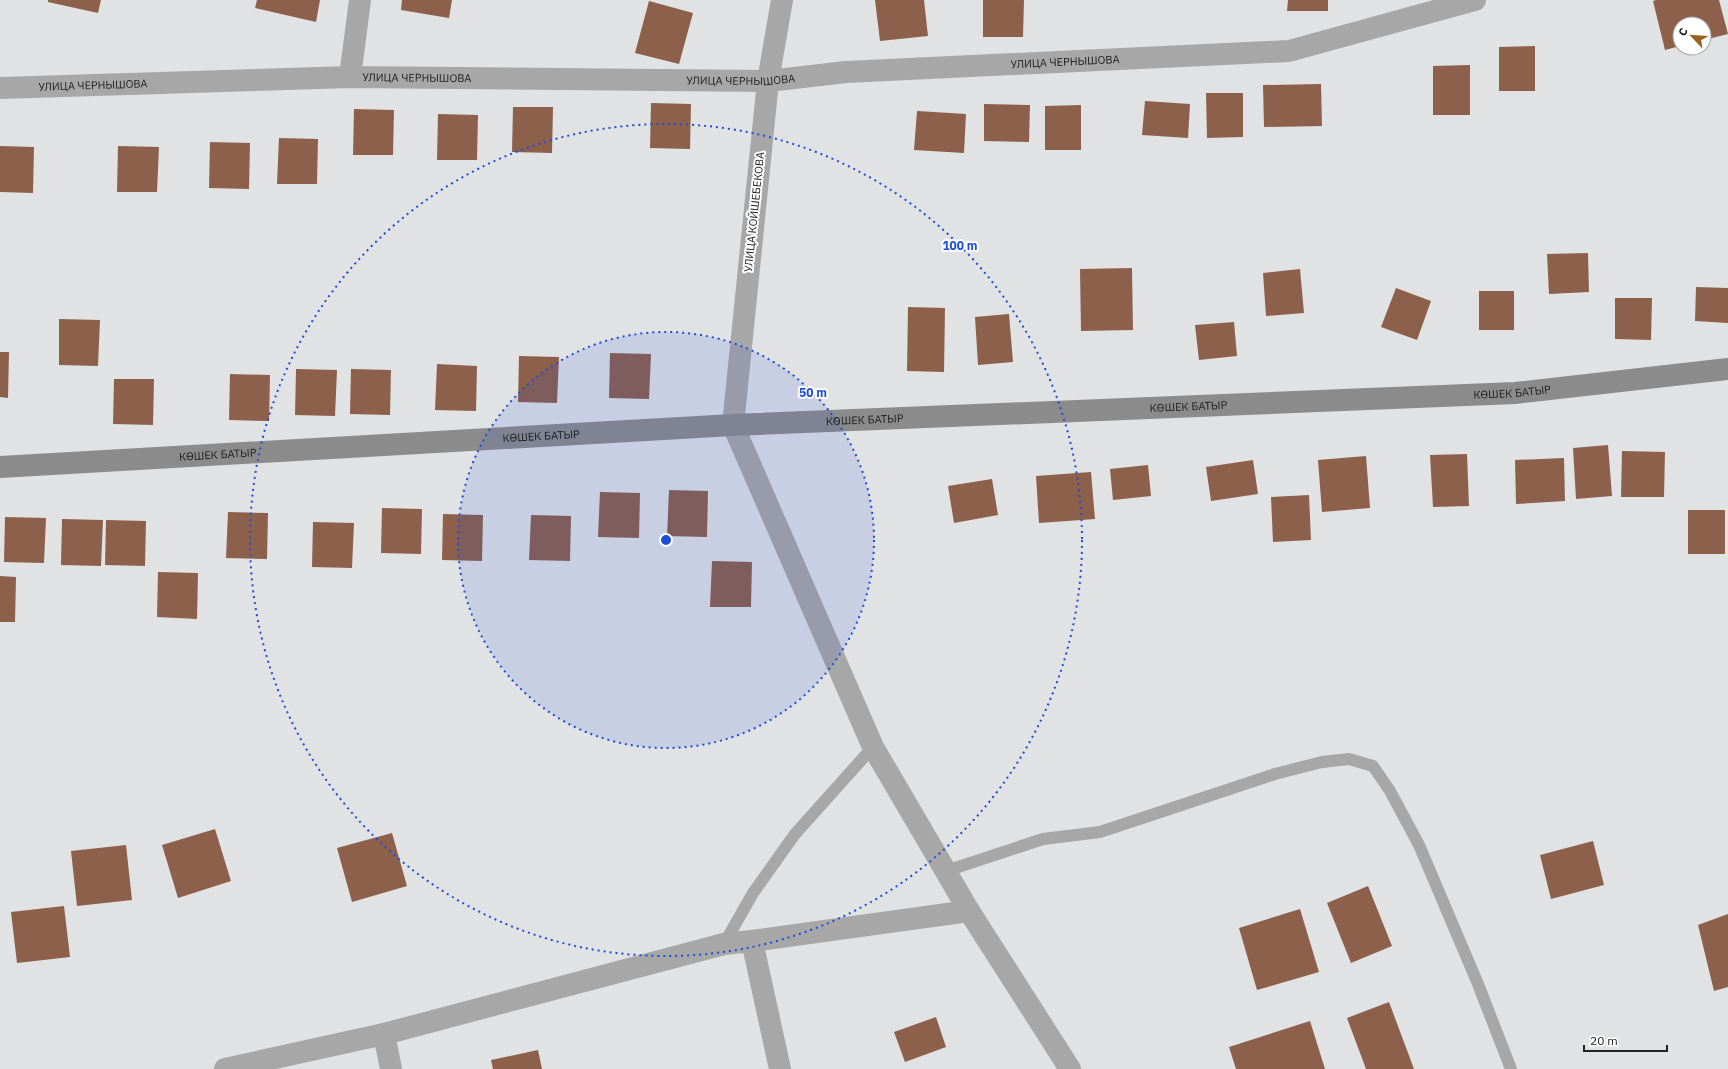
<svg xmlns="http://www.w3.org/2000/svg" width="1728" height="1069" font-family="'IBM Plex Sans',sans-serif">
	<rect width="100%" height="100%" fill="#e0e2e4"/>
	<path fill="#8d604c" d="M48 0H101L98 13 48 2Z
		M257 0H320L316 22 255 8Z
		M402 0H452L449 18 401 10Z
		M875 0H924L928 36 880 41Z
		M983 0H1024L1023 37H983Z
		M1288 0H1328V11H1287Z
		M1656 0H1719L1728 34 1704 40V24H1680V46L1665 50 1653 1Z
		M649 1 693 13 679 64 635 53Z
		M1535 46V91H1499V47Z
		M1470 65V115H1433V66Z
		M1321 84 1322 126 1264 127 1263 85Z
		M1206 93H1243V137L1207 138Z
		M1145 101 1190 104 1188 138 1142 135Z
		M651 103 691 104 690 149 650 148Z
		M984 104 1030 105 1029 142 984 141Z
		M1081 105V150H1045V106Z
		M513 107H553L552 153 512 152Z
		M354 109 394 110 393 155H353Z
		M917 111 966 114 964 153 914 150Z
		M438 114 478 115 477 160H437Z
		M279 138 318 139 317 184H277Z
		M210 142 250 143 249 189 209 188Z
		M0 146 34 147 33 193 0 192Z
		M118 146 159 147 157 192H117Z
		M1588 253 1589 292 1549 294 1547 254Z
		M1132 268 1133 330 1081 331 1080 269Z
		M1300 269 1304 313 1266 316 1263 273Z
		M1696 287 1728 288V323L1695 321Z
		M1396 288 1431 301 1417 340 1381 327Z
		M1479 291H1514V330H1479Z
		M1615 298H1652L1651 340 1615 339Z
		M908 307 945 308 944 372 907 371Z
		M1009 314 1013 362 978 365 975 317Z
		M59 319 100 320 98 366 59 365Z
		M1234 322 1237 356 1199 360 1195 325Z
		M0 352H9L8 398 0 397Z
		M610 353 651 354 649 399 609 398Z
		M519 356 559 357 557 403 518 402Z
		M437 364 477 366 476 411 435 410Z
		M296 369 337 370 335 416 295 415Z
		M351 369 391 370 390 415 350 414Z
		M230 374 270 375 269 421 229 420Z
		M114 379H154L153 425 113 424Z
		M1608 445 1612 496 1576 499 1573 448Z
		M1622 451 1665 452 1664 497H1621Z
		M1467 454 1469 506 1433 507 1430 455Z
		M1366 456 1370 508 1322 512 1318 460Z
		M1564 458 1565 501 1516 504 1515 460Z
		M1253 460 1258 494 1211 501 1206 467Z
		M1148 465 1151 496 1113 500 1110 469Z
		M1091 472 1095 519 1039 523 1036 476Z
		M992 479 998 515 954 523 948 486Z
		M669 490 708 491 707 537 667 536Z
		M600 492 640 493 639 538 598 537Z
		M1309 495 1311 540 1273 542 1271 497Z
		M382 508 422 509 421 554 381 553Z
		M1688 510H1725V554H1688Z
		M228 512 268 513 267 559 226 558Z
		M443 514 483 515 482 561 442 560Z
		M531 515 571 516 570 561 529 560Z
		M5 517 46 518 44 563 4 562Z
		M62 519 103 520 101 566 61 565Z
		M106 520 146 521 145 566 105 565Z
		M313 522 354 523 352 568 312 567Z
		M712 561 752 562 751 607H710Z
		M158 572 198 573 197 619 157 617Z
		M0 576 16 577 15 622H0Z
		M215 829 231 881 178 898 162 845Z
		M392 833 407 886 352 902 337 848Z
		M1593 841 1604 885 1551 899 1540 855Z
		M126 845 132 900 77 906 71 851Z
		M1368 886 1392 946 1351 963 1327 903Z
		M64 906 70 957 17 963 11 912Z
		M1300 909 1319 972 1257 990 1239 928Z
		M1728 914V987L1714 991 1698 925Z
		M1389 1002 1414 1069H1366L1347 1018Z
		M936 1017 946 1047 905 1062 894 1032Z
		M1310 1021 1325 1069H1236L1229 1047Z
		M538 1050 542 1069H493L491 1060Z"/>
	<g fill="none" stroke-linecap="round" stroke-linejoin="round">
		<path stroke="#a8a7a7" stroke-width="12" d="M946 871 1043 839 1100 832 1275 774 1322 762 1349 759 1373 766 1390 791 1419 845 1478 984 1511 1069
			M724 944 753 893 795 834 873 747"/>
		<g stroke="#a8a7a7" stroke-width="22">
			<path d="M782 0 768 81 733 425 873 747 969 911 1070 1069"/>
			<path d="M350 77 360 0"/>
			<path id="s1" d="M0 88 350 77 768 81 846 72 1289 51 1475 0"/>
			<path d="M752 941 969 911"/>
			<path d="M384 1034 391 1069"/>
			<path d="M225 1069 384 1034 724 944 752 941 780 1069"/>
		</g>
		<path stroke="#8c8b8b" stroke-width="22" id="s2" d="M0 467 733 425 1515 393 1728 369"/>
	</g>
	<circle cx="666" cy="540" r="208" fill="#1d4ed8" fill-opacity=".12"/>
	<g fill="none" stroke="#1d4ed8" stroke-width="2" stroke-dasharray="2 4">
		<circle cx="666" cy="540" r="208"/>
		<circle cx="666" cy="540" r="416"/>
	</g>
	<g text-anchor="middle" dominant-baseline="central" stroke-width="4" stroke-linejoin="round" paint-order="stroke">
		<g font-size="11" fill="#212122" stroke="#fff">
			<text stroke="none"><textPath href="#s1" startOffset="1066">УЛИЦА ЧЕРНЫШОВА</textPath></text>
			<text stroke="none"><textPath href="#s1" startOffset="417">УЛИЦА ЧЕРНЫШОВА</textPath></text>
			<text stroke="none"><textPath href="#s1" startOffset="741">УЛИЦА ЧЕРНЫШОВА</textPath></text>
			<text stroke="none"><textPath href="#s1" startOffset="93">УЛИЦА ЧЕРНЫШОВА</textPath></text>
			<text transform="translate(754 212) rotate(-84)">УЛИЦА КОЙШЕБЕКОВА</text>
			<text stroke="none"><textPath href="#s2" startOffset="1514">КӨШЕК БАТЫР</textPath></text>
			<text stroke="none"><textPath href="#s2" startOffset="1190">КӨШЕК БАТЫР</textPath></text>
			<text stroke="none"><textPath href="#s2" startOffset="866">КӨШЕК БАТЫР</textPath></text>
			<text stroke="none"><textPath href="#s2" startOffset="542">КӨШЕК БАТЫР</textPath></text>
			<text stroke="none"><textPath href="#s2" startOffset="218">КӨШЕК БАТЫР</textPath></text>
		</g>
	</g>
	<circle cx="666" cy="540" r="6" fill="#1d4ed8" stroke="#fff" stroke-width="2"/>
	<g font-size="12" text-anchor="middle" font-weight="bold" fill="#1d4ed8" stroke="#fff" stroke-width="4" stroke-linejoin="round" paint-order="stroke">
		<text x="960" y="250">100 m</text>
		<text x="813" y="397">50 m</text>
	</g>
	<g transform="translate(1692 36) rotate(295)"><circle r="19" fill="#ffffff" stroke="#a6a6a7"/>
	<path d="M0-3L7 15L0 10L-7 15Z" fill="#9b621f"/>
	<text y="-6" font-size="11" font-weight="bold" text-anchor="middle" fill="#212122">С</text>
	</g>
	<path d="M1584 1045v6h83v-6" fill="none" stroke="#212122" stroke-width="2"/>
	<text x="1590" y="1045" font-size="12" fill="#212122" stroke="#ffffff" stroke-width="3" paint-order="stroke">20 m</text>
</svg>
